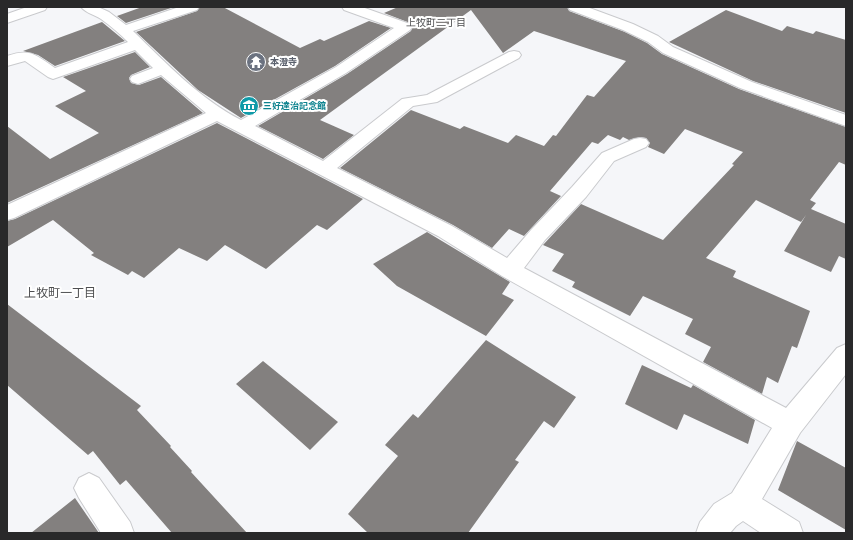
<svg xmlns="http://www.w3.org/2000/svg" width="853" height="540" font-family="Bitter,'Noto Sans JP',serif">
	<rect width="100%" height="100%" fill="#f5f6f9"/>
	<path fill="#83807f" d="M142 7H174L126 23 117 16Z
		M200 7H223L300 48 320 39 324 41 369 21 391 28 335 66 241 118 198 90 136 32 197 11Z
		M398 7H567L569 11 625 32 647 43 662 54 739 89 846 127V165L839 162 810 200 816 203 811 209 846 224V259L839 256 831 272 784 251 806 215 801 222 756 200 706 258 736 271 733 277 810 311 797 348 792 346 778 383 767 377 762 394 703 362 711 347 685 334 693 319 643 296 630 316 572 287 575 282 552 271 564 254 543 245 581 204 663 240 734 165 732 164 743 152 685 129 664 154 648 147 650 143 646 138 640 137 629 140 623 137 620 140 608 135 598 144 592 142 550 191 561 196 524 236 509 229 492 248 453 225 340 168 411 110 460 129 464 126 508 143 516 135 544 146 553 135 556 136 587 95 594 97 626 61 534 31 503 53 471 10 320 120 354 135 323 159 258 126 347 74 411 31 413 26 410 23 384 13Z
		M726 10 782 31 787 26 813 34 816 31 846 40V113L753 81 669 42Z
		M102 22 125 41 55 66 38 55 23 51Z
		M135 52 150 67 131 75 129 78 131 83 139 85 161 77 203 113 7 203V126L50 159 99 133 55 106 86 91 63 77Z
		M217 123 363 199 327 230 317 225 266 269 225 245 207 261 179 248 144 278 132 271 128 275 91 255 94 253 53 220 7 247V221L15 219Z
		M427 232 510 282 502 294 514 300 486 336 397 286 373 264Z
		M7 304 141 406 137 410 171 446 170 447 192 471 191 472 247 533H172L126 480 120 485 93 451 88 455 7 385Z
		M486 340 576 397 554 428 544 421 515 460 519 462 468 533H368L348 514 398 456 385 445 413 414 418 418Z
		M263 361 338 422 310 450 236 384Z
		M642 365 691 388 693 385 755 420 748 444 684 414 677 430 625 404Z
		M797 441 846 468V530L778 490Z
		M75 498 99 533H31Z"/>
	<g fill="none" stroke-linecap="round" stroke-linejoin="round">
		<defs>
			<path id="minor" d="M27 7H47L45 10 7 23V14Z
				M81 7H98L109 12 126 25 179 7H199L197 10 133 31C166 63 200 99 241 120L336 67 394 28 344 10 342 7H362L410 24 412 27 410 30 346 73 255 126 323 161 402 99 427 95 509 52 514 51 519 52 521 55 519 58 437 102 413 106 337 168 452 226 507 258 531 230 572 187 602 153 634 139 640 138 646 139 649 143 646 147 614 161 586 197 545 240 524 268 786 408 837 348 846 344V374L800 433 762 499 799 522 803 533H761L743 521 736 526 730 533H696L700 522 714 504 732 493 772 428 502 276 438 236 217 121 14 218 7 220V205L206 113 161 75 138 84 132 82 130 79 132 76 153 68 135 50 53 79 48 77 25 61 7 66V56C31 48 35 55 55 68L128 42C120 34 111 26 101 19 95 15 86 13 81 7Z
				M568 7H587L633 24 658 36 673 47 752 82 846 115V126L740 88 663 53 648 42 623 30 570 10Z
				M89 473 99 478 130 522 134 533H101L79 498 74 488 79 478Z"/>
		</defs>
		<use href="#minor" stroke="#c9cacd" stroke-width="2"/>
		<use href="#minor" fill="#fff" fill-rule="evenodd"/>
	</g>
	<defs>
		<symbol id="temple-disc" viewBox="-11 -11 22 22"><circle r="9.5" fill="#6b7280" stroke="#fff"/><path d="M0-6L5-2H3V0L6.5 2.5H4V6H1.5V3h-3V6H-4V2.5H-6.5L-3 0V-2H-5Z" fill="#fff"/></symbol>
		<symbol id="museum-disc" viewBox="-11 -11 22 22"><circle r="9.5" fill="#0f9aa8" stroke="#fff"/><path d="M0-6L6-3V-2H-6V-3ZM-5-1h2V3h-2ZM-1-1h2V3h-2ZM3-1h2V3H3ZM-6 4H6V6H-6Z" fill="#fff"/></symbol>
	</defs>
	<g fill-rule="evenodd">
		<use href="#temple-disc" x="245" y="51" width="22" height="22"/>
		<use href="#museum-disc" x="238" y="95" width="22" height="22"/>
	</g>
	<g text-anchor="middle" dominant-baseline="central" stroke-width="4" stroke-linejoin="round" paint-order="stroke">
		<g font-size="9" font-weight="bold" fill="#5b616d" stroke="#fff" text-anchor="start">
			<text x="270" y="62">本澄寺</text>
		</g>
		<g font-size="9" font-weight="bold" fill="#0d838f" stroke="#fff" text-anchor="start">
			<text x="263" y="106">三好達治記念館</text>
		</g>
		<g font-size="10" fill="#4e4f51" stroke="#fff">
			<text x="436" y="23">上牧町二丁目</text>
		</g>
		<g font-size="12" fill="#4e4f51" stroke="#fff">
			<text x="60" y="293">上牧町一丁目</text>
		</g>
	</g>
	<rect width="853" height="540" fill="none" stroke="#29292a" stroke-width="16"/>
</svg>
